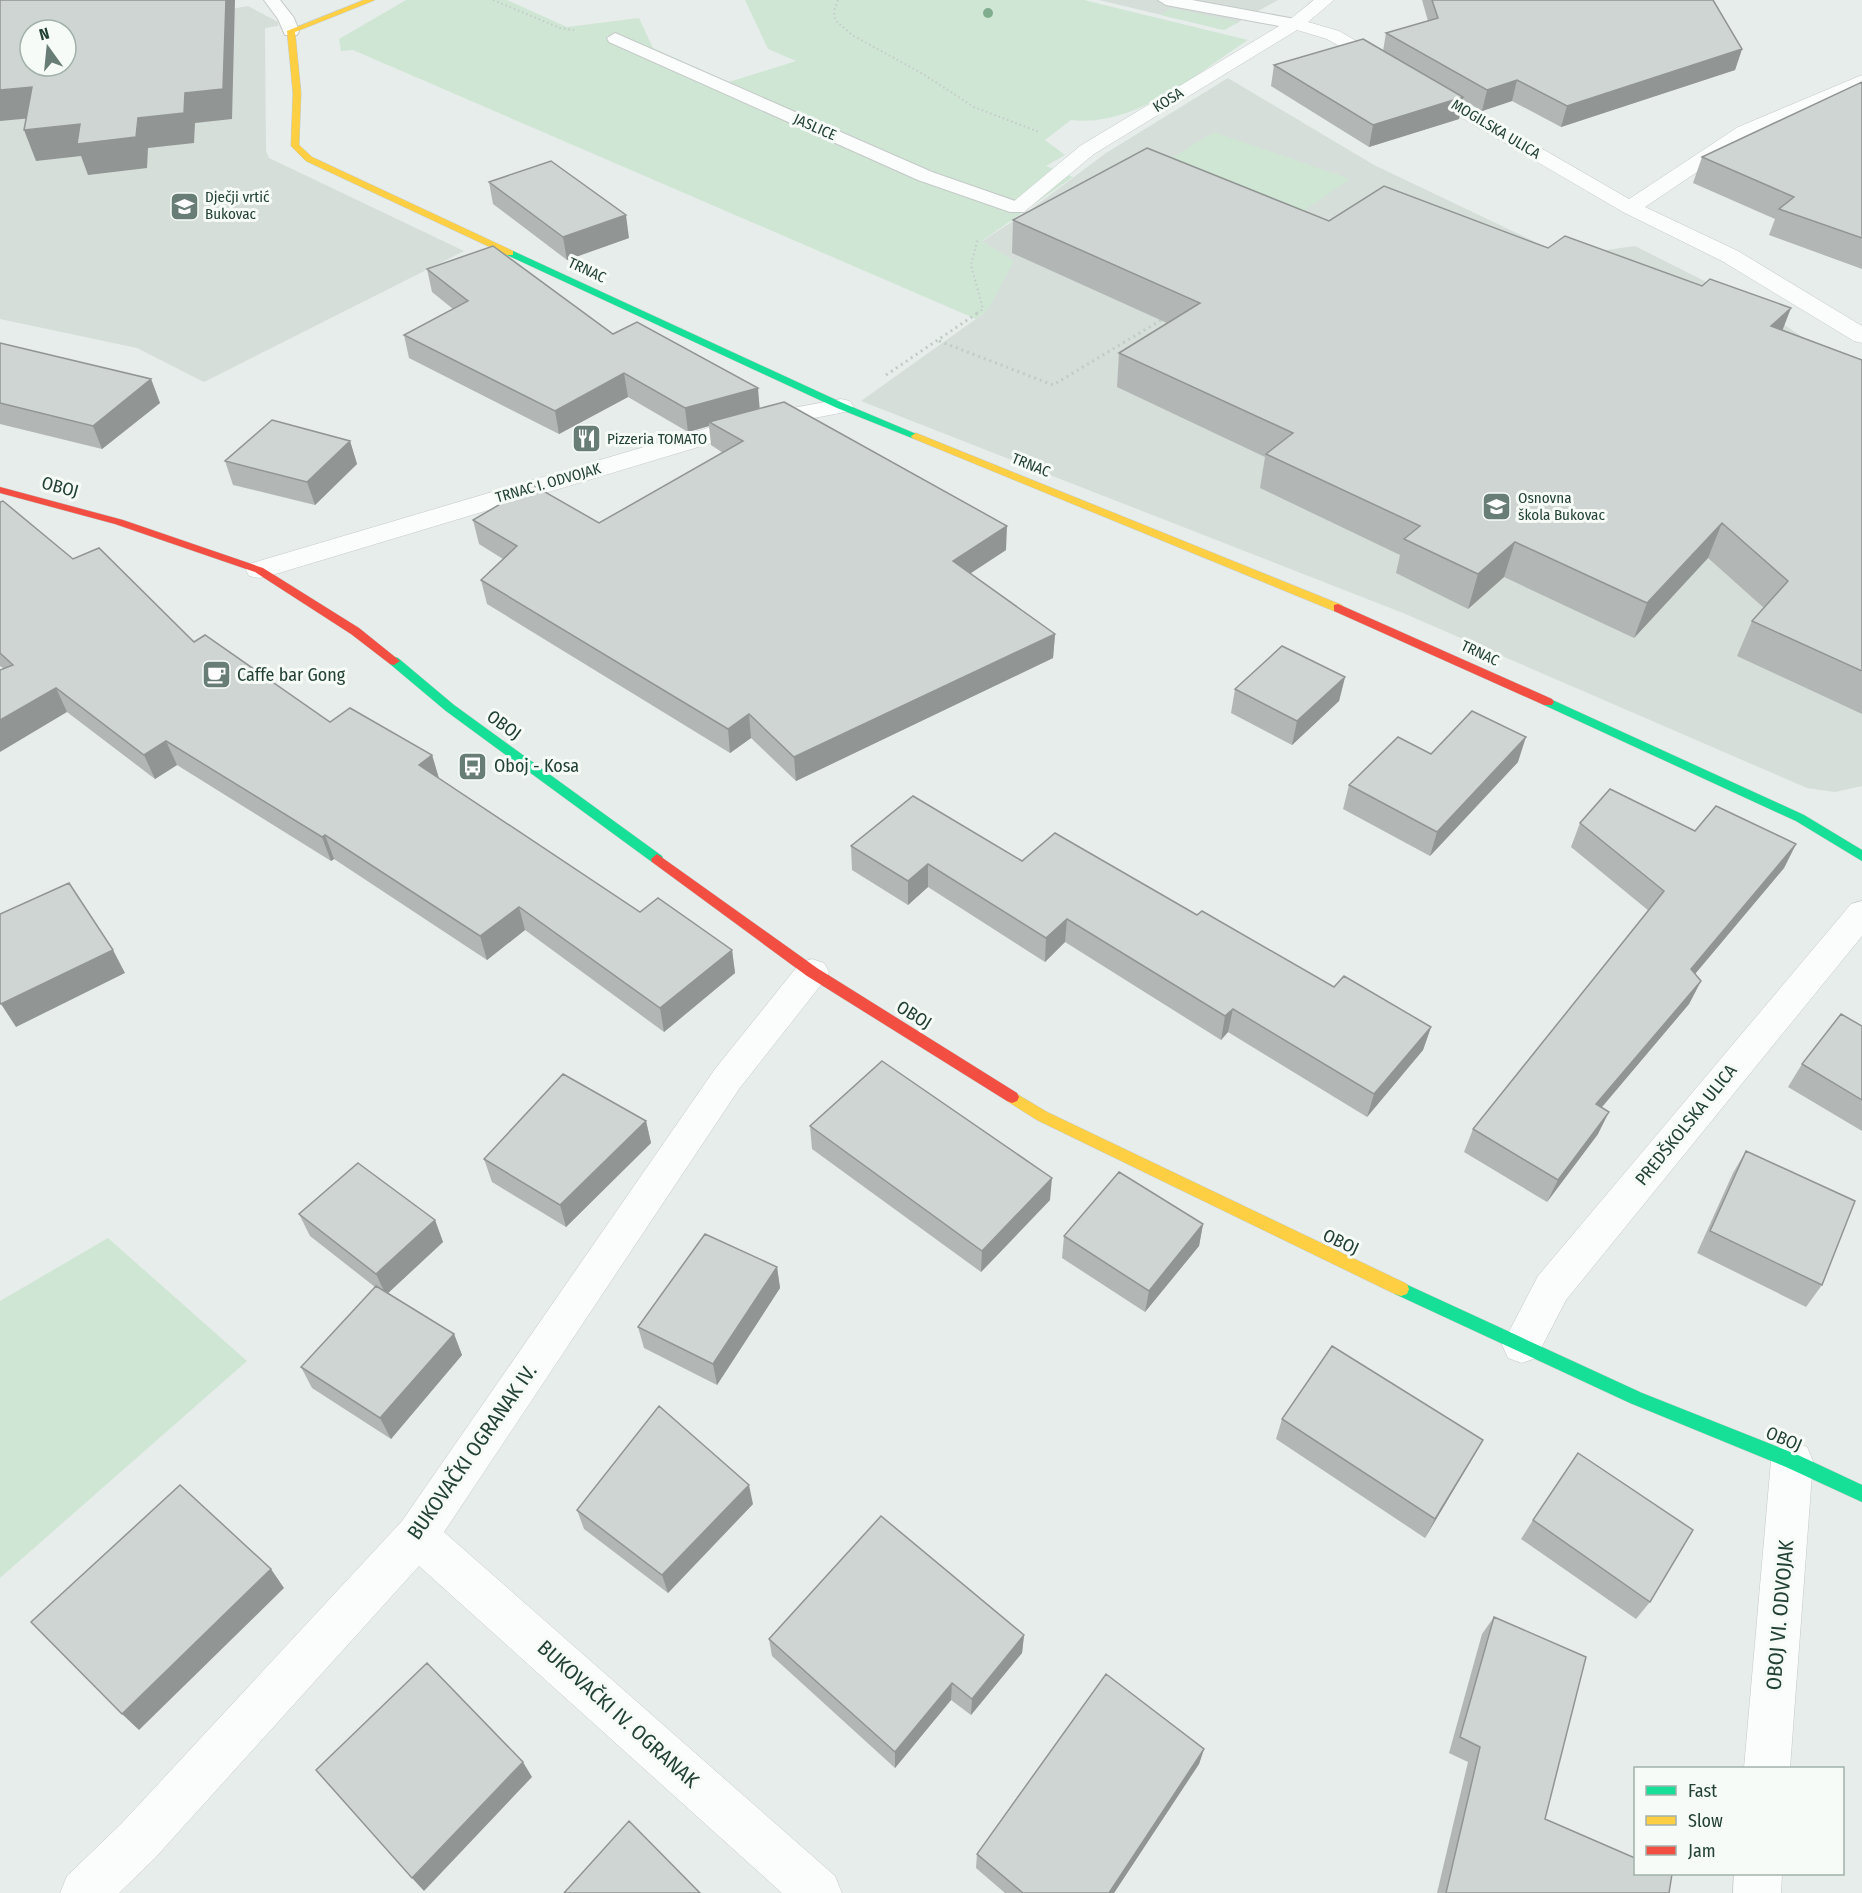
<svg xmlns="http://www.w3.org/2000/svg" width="1862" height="1893" font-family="'Fira Sans Condensed',sans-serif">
	<rect width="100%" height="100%" fill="#e7edea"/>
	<path fill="#d5ded9" d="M1099 0H1278L1224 30Z
		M248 6 278 22V26L265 28 266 151 269 158 464 251 204 382 137 348 0 319V52L30 66H66V40Z
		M1228 78 1374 165 1565 256 1635 246 1760 309 1862 376V786L1835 792 1807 788 1403 613 861 401 987 311 981 242 1030 210 1106 153Z"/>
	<path fill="#d0e6d5" d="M406 0H507L567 27 639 18 653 48 729 82 796 61 768 49 745 0H1084L1248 40C1197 73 1135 128 1071 120L1045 140 1065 155 1046 166 1073 177 982 241 1014 261 987 311 976 319 353 50 341 51 339 39Z
		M1170 8 1239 22 1224 30 1161 15Z
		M1214 132 1350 179 1289 221 1152 170Z
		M108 1238 247 1361 0 1578V1301Z"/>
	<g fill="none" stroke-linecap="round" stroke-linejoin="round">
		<defs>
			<path id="lane" d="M264 0H280L294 18 299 31 297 35H285L278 19Z
				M1158 0H1192L1295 19 1303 24 1295 29 1166 5Z
				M615 33 932 172 1024 204 1027 208 1024 212H1010L918 180 609 42 607 38Z"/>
			<path id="street" d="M1314 0H1334L1308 22 1339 31 1629 199 1738 127 1862 75V88L1752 135 1645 207 1738 251 1862 326V343L1854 341 1722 261 1623 212 1327 39 1297 30 1094 154 1024 212H1010L1006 208 1080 146 1289 20Z
				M841 399 850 401 853 406 850 411 758 429 269 576 259 578 249 576 246 570 249 564 745 417Z
				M1862 901V936L1566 1300 1536 1358 1522 1363 1508 1358 1502 1345 1538 1276 1851 904Z
				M812 959 824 963 829 972 824 981 739 1089 444 1532 835 1876 842 1893H782L419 1566 155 1858 119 1893H60L67 1876 121 1824 402 1521 715 1069 800 963Z
				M1792 1441 1807 1447 1813 1461 1790 1768H1744L1771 1461 1777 1447Z
				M1734 1874H1782L1781 1893H1733Z"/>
			<path id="fast" d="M507 251H513L845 404 921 436 916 439 912 438 837 408 507 255Z
				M394 657 398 658 454 705 662 856 663 859 662 862H652L446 711 390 664 388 661 390 658Z
				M1548 698 1804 815 1862 850V861L1796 821 1544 705 1542 702Z
				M1401 1282 1642 1393 1798 1455 1862 1485V1502L1786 1467 1630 1403 1395 1294 1393 1289 1395 1284Z"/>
			<path id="slow" d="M364 0H375L295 32 301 93 299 145 312 157 513 251V255H507L306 161 291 146 293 93 287 31Z
				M916 433 1342 605 1344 608 1342 611H1334L912 438 911 436Z
				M1012 1091 1047 1112 1407 1284 1409 1289 1407 1294 1401 1296 1395 1294 1037 1120 1007 1101 1005 1097 1007 1093Z"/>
			<path id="jam" d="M0 487 123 520 263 568 359 628 400 661 394 665 390 664 351 634 255 572 115 524 0 493Z
				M1338 604 1552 699 1554 702 1552 705H1544L1334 611V605Z
				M657 854 817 968 1017 1093 1019 1097 1017 1101 1012 1103 1007 1101 807 976 652 862 651 859Z"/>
		</defs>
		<use href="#lane" stroke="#c4cac7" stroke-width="2"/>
		<use href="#street" stroke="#c4cac7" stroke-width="1"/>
		<use href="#fast" stroke="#c3cac7" stroke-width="1"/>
		<use href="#slow" stroke="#c3cac7" stroke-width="1"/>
		<use href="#jam" stroke="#c3cac7" stroke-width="1"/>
		<path stroke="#c2ccc7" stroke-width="2" stroke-dasharray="1.5 3" stroke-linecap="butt" d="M493 0 560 28 574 30
			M838 0 834 11 835 20 852 35 923 74 974 107 1039 132
			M977 313 983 309 971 265 978 238"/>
		<path stroke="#c2ccc7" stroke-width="3" stroke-dasharray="2 4" stroke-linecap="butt" d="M939 341 1053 385 1163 319
			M886 375 979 312"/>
		<use href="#lane" fill="#fbfcfc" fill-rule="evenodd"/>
		<use href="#street" fill="#fbfcfc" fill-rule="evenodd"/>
		<use href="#fast" fill="#16e098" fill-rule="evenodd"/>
		<use href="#slow" fill="#ffcf43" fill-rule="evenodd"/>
		<use href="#jam" fill="#f24e42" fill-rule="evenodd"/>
	</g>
	<circle fill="#80ad8e" cx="988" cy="13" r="5"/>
	<path fill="#b2b7b5" d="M1422 0H1713L1742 49 1735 70 1561 127 1512 101 1482 111 1463 100 1459 119 1369 147 1271 86 1274 65 1383 51 1386 33 1428 21Z
		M1862 82V269L1769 235 1775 219 1693 183 1702 157Z
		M489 182 629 238 567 260 493 204Z
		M1013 220 1329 221 1548 248 1783 330 1862 360V714L1737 656 1752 621 1764 608 1708 558 1634 638 1504 577 1468 609 1396 573 1400 555 1260 488 1265 457 1117 387 1119 353 1167 323 1012 253Z
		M427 269 613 334 760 409 1006 550 970 573 1055 634 1053 658 796 781 751 738 730 753 487 604 481 580 503 559 479 544 473 520 599 523 723 453 711 445 709 426 688 432 628 397 559 434 409 358 404 335 453 309 432 292Z
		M0 343 151 379 160 403 102 449 0 424Z
		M350 441 357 464 315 505 233 485 225 461Z
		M0 502 73 559 194 642 330 722 432 755 439 778 640 912 732 950 735 973 664 1032 525 930 487 960 334 859 331 861 177 765 155 779 67 712 0 666Z
		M1345 677 1339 701 1292 745 1231 713 1235 689Z
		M1431 754 1518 762 1430 856 1343 809 1349 785Z
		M1580 823 1695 831 1796 844 1784 868 1695 974 1701 981 1689 1004 1602 1107 1598 1134 1547 1202 1464 1152 1473 1129 1649 911 1571 847Z
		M851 846 1022 861 1197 915 1334 987 1431 1027 1423 1050 1367 1117 1228 1032 1221 1040 1065 942 1045 962 928 887 908 905 852 870Z
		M1862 1026V1131L1788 1087 1802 1064Z
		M646 1121 651 1143 566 1227 492 1182 484 1159Z
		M810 1126 1050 1200 981 1272 812 1149Z
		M1746 1151 1822 1285 1806 1307 1697 1253 1733 1173Z
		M299 1214 435 1220 443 1242 388 1293 454 1334 462 1355 391 1439 312 1388 301 1367 375 1287 310 1236Z
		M1203 1224 1199 1246 1145 1312 1062 1258 1064 1236Z
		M777 1267 780 1288 717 1385 644 1348 638 1327Z
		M1282 1419 1483 1440 1472 1459 1425 1538 1276 1439Z
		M753 1504 668 1593 584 1529 577 1510Z
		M1533 1520 1650 1602 1636 1619 1521 1539Z
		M1494 1617 1545 1819 1669 1893H1437L1468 1762 1449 1753 1482 1634Z
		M1024 1635 1022 1653 971 1715 951 1700 895 1768 772 1656 769 1639Z
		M1204 1749 1199 1764 1114 1893H1005L976 1868 977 1854Z"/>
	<path fill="#919594" d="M226 0H235L232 119 195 123 194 143 148 148 147 168 88 175 81 156 36 161 24 130 138 118 185 93Z
		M1742 49 1735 70 1561 127 1567 106Z
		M1517 80 1512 101 1482 111 1487 90Z
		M32 87 43 117 0 121V90Z
		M1463 97 1459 119 1369 147 1373 125Z
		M626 215 629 238 567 260 563 237Z
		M1791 308 1778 342 1771 326Z
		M624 373 628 397 559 434 555 411Z
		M151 379 160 403 102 449 93 426Z
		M758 388 760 412 709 422V426L688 432 685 408Z
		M350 441 357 464 315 505 307 482Z
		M1722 523 1708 558 1634 638 1647 603Z
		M1007 526 1006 550 953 585V561Z
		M1515 542 1504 577 1468 609 1478 574Z
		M1055 634 1053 658 796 781 794 757Z
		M1345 677 1339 701 1292 745 1297 721Z
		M56 688 67 712 0 752V720Z
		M749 714 751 738 730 753 728 729Z
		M1526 737 1518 762 1430 856 1437 832Z
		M166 741 177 765 155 779 144 755Z
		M432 755 439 779 419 765Z
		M325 835 334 859 331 861 322 837Z
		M1796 844 1784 868 1679 993 1691 969Z
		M928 864V887L908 905V881Z
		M519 907 525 930 487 960 480 936Z
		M1067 919 1065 942 1045 962 1046 938Z
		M113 950 125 973 16 1027 1 1004Z
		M732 950 735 973 664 1032 660 1008Z
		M1701 981 1689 1004 1585 1127 1596 1104Z
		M1233 1009 1228 1032 1221 1040 1225 1016Z
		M1431 1027 1423 1050 1367 1117 1374 1094Z
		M1609 1112 1598 1134 1547 1202 1558 1180Z
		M646 1121 651 1143 566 1227 560 1205Z
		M1052 1178 1050 1200 981 1272 982 1251Z
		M435 1220 443 1242 386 1295 376 1274Z
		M1203 1224 1199 1246 1145 1312 1149 1291Z
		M777 1267 780 1288 717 1385 713 1364Z
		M454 1334 462 1355 391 1439 380 1418Z
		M1483 1440 1472 1459 1425 1538 1435 1519Z
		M749 1485 753 1504 668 1593 662 1575Z
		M271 1569 284 1588 139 1730 122 1714Z
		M1024 1635 1022 1653 971 1715 972 1699Z
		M952 1683 951 1700 895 1768V1752Z
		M1204 1749 1199 1764 1114 1893H1109Z
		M523 1762 532 1777 424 1891 412 1878Z"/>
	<path fill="#cfd5d3" stroke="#919594" stroke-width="1.5" fill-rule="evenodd" d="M0 0H226L223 89 185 93 184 113 138 118 136 137 77 144 80 124 24 130 32 87 0 90ZM30 30H66V66H30Z
		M1432 0H1713L1742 49 1567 106 1517 80 1487 90 1386 33 1438 18Z
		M1363 39 1463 97 1373 125 1274 65Z
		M1862 82V238L1779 209 1794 197 1702 157Z
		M1147 148 1329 221 1384 186 1548 248 1565 236 1702 286 1710 279 1791 308 1771 326 1862 360V671L1752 621 1788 581 1722 523 1647 603 1515 542 1478 574 1404 539 1420 526 1266 454 1293 433 1119 353 1200 303 1013 220Z
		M551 161 626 215 563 237 489 182Z
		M493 246 613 334 637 322 758 388 685 408 624 373 555 411 404 335 468 301 427 269Z
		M0 343 151 379 93 426 0 403Z
		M784 402 1007 526 953 561 1055 634 794 757 749 714 728 729 481 580 517 546 473 520 533 485 599 523 743 441 709 422Z
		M272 420 350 441 307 482 225 461Z
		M3 501 73 559 99 548 194 642 205 635 330 722 350 708 432 755 419 765 640 912 658 898 732 950 660 1008 519 907 480 936 325 835 322 837 166 741 144 755 56 688 0 720V670L13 665 0 653V502Z
		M1282 646 1345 677 1297 721 1235 689Z
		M1472 711 1526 737 1437 832 1349 785 1398 737 1431 754Z
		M1610 789 1695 831 1716 806 1796 844 1691 969 1701 981 1596 1104 1609 1112 1558 1180 1473 1129 1664 891 1580 823Z
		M913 796 1022 861 1055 833 1197 915 1202 911 1334 987 1344 976 1431 1027 1374 1094 1233 1009 1225 1016 1067 919 1046 938 928 864 908 881 851 846Z
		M69 883 113 950 1 1004 0 1002V914Z
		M1841 1014 1862 1026V1100L1802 1064Z
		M882 1061 1052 1178 982 1251 810 1126Z
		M563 1074 646 1121 560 1205 484 1159Z
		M1746 1151 1855 1201 1822 1285 1710 1231Z
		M358 1163 435 1220 376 1274 299 1214Z
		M1119 1172 1203 1224 1149 1291 1064 1236Z
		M705 1234 777 1267 713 1364 638 1327Z
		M376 1286 454 1334 380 1418 301 1367Z
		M1332 1346 1483 1440 1435 1519 1282 1419Z
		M659 1406 749 1485 662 1575 577 1510Z
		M1578 1453 1693 1530 1650 1602 1533 1520Z
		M180 1485 271 1569 122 1714 31 1622Z
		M881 1516 1024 1635 972 1699 952 1683 895 1752 769 1639Z
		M1494 1617 1586 1657 1545 1819 1635 1858V1874H1672L1669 1893H1446L1480 1747 1460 1737Z
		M427 1663 523 1762 412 1878 316 1770Z
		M1106 1674 1204 1749 1109 1893H1023L977 1854Z
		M629 1821 700 1893H564Z"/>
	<defs>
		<symbol id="school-square" viewBox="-11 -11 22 22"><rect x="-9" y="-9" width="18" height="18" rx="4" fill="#687d75" stroke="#f6fbf8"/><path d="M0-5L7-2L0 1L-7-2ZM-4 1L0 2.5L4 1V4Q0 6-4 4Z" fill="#fff"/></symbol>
		<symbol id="restaurant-square" viewBox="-11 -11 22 22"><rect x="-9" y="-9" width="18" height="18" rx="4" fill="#687d75" stroke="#f6fbf8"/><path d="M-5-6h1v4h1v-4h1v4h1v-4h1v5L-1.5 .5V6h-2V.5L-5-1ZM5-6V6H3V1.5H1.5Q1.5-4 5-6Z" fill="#fff"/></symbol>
		<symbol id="cafe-square" viewBox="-11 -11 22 22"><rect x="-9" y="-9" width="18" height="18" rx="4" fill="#687d75" stroke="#f6fbf8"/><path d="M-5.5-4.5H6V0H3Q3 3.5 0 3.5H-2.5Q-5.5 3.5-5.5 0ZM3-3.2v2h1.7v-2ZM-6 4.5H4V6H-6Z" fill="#fff"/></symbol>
		<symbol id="bus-square" viewBox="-11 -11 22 22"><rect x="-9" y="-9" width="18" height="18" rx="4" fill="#687d75" stroke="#f6fbf8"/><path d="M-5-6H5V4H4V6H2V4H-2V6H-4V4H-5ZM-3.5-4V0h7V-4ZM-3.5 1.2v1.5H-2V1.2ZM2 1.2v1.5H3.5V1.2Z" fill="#fff"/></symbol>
	</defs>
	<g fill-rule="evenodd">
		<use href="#school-square" x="168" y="190" width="33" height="33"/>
		<use href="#restaurant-square" x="570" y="422" width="33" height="33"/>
		<use href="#school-square" x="1480" y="490" width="33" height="33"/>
		<use href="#cafe-square" x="200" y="658" width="33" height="33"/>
		<use href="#bus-square" x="456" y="750" width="33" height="33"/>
	</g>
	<g text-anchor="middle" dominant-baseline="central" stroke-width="6" stroke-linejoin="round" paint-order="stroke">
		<g font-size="15" fill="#234136" stroke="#f6fbf8">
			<text transform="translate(1168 100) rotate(-32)">KOSA</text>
			<text transform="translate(815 127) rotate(24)">JASLICE</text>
			<text transform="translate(1496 129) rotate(31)">MOGILSKA ULICA</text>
			<text transform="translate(587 270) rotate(25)">TRNAC</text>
			<text transform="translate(1031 465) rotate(22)">TRNAC</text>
			<text transform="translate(548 483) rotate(-16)">TRNAC I. ODVOJAK</text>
			<text transform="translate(1480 653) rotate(25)">TRNAC</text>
		</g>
		<g font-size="15" fill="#234136" stroke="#f6fbf8" text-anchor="start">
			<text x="205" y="197">Dječji vrtić<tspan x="205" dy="17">Bukovac</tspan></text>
			<text x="607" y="439">Pizzeria TOMATO</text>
			<text x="1518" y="498">Osnovna<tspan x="1518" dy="17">škola Bukovac</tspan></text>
		</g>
		<g font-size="18" fill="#234136" stroke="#f6fbf8">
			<text transform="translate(60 487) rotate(15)">OBOJ</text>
			<text transform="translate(504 725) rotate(36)">OBOJ</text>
			<text transform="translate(914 1015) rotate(32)">OBOJ</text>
			<text transform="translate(1686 1125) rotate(-51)">PREDŠKOLSKA ULICA</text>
			<text transform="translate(1341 1242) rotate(25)">OBOJ</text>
			<text transform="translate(1784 1439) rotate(23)">OBOJ</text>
		</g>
		<g font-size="18" fill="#234136" stroke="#f6fbf8" text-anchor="start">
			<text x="237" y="675">Caffe bar Gong</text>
			<text x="494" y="766">Oboj - Kosa</text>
		</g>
		<g font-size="21" fill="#234136" stroke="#f6fbf8">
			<text transform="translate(472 1452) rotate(-55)">BUKOVAČKI OGRANAK IV.</text>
			<text transform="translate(1780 1615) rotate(-85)">OBOJ VI. ODVOJAK</text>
			<text transform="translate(618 1714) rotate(42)">BUKOVAČKI IV. OGRANAK</text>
		</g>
	</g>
	<rect x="1634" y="1767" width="210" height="108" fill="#f6fbf8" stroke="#a2b1aa" stroke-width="1.5"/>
	<rect x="1646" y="1786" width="30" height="9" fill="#16e098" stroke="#a2b1aa" stroke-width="1.5"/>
	<text x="1688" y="1797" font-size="18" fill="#234136">Fast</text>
	<rect x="1646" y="1816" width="30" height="9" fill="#ffcf43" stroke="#a2b1aa" stroke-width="1.5"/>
	<text x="1688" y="1827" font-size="18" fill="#234136">Slow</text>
	<rect x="1646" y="1846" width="30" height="9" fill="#f24e42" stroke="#a2b1aa" stroke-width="1.5"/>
	<text x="1688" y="1857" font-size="18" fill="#234136">Jam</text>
	<g transform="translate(48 48) rotate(345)"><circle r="28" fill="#f6fbf8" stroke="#a2b1aa" stroke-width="1.5"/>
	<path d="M0-4.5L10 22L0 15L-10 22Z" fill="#687d75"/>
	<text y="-9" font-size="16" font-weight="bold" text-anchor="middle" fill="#234136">N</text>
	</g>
</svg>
